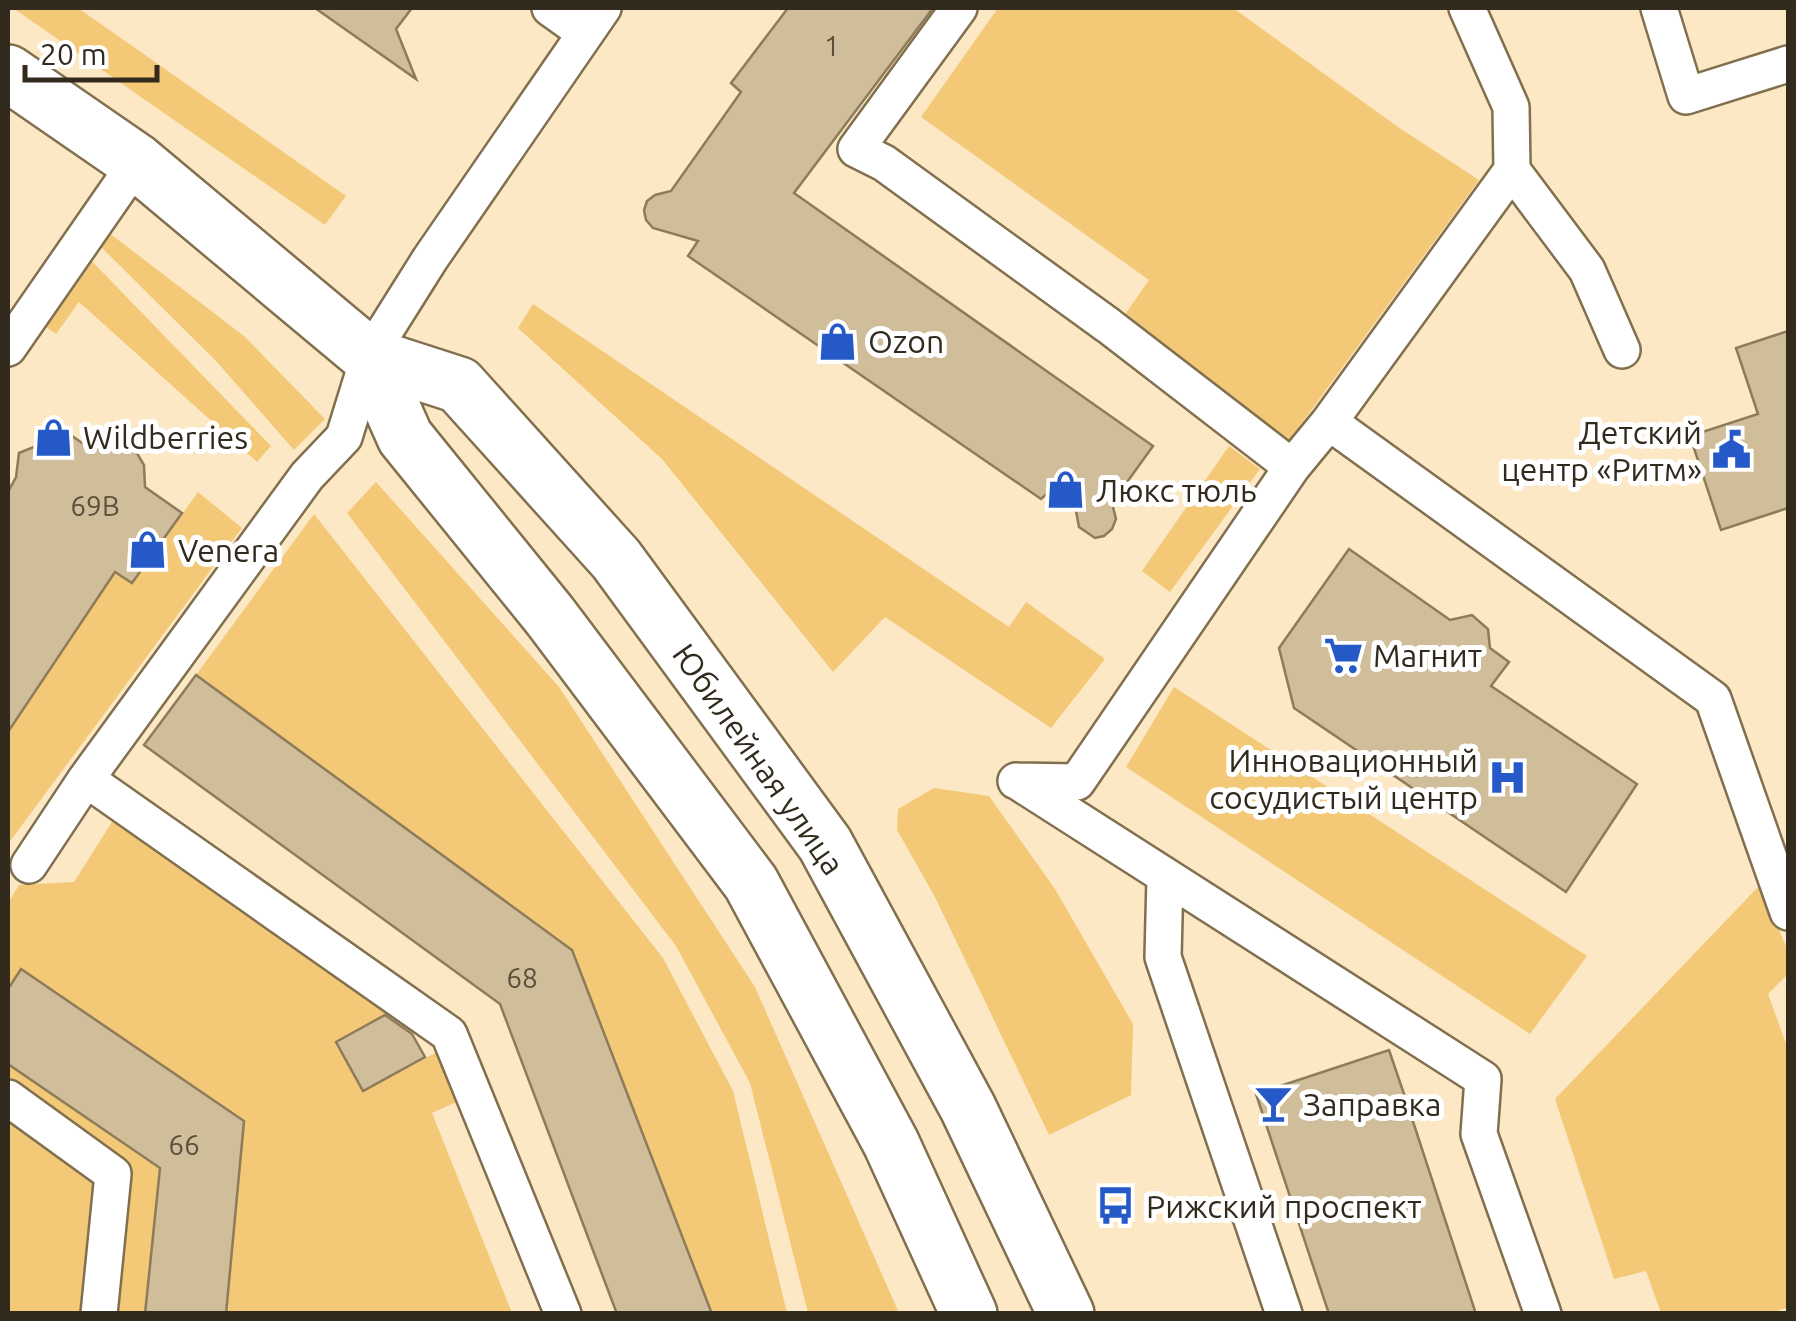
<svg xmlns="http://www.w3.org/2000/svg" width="1796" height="1321" font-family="Ubuntu,sans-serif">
	<rect width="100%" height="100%" fill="#fce8c4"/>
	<path fill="#f3c978" d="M13 8H78L346 196 325 225Z
		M998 8H1233L1398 127 1479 180 1288 442 1119 323 1149 280 921 117Z
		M100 226 244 336 325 419 294 450 217 362 92 238Z
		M82 251 271 446 257 462 79 302 56 334 35 319Z
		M533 304 1009 627 1026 602 1105 659 1051 728 885 617 833 672 662 459 518 328Z
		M1229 446 1260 469 1170 592 1142 571Z
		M376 482 559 687 755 987 899 1313H808L750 1083 676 946 347 513Z
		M198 492 242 528 8 844V732L115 572 133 583Z
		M314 514 663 958 733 1091 787 1313H712L572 949 196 675Z
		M1174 687 1587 956 1530 1034 1126 767Z
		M934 788 989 796 1055 889 1133 1024 1131 1095 1049 1135 935 897 897 830 898 809Z
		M119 811 398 1008 336 1042 363 1091 441 1050 461 1100 432 1113 512 1313H226L244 1121 21 969 8 989V903L19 885 74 882Z
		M1760 885 1788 951V974L1768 994 1788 1049V1307L1769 1314 1661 1313 1646 1271 1614 1279 1555 1099Z
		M8 1065 160 1168 145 1313H8Z"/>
	<path fill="#d0bd99" stroke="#8d7b5a" stroke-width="2.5" d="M315 8H412L396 29 416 79Z
		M788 8H933L794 193 1153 446 1112 503 1116 519 1112 529 1104 536 1095 538 1079 527 1069 474 1041 499 688 256 698 241 653 228 646 220 644 210 647 201 655 195 671 191 741 92 731 83Z
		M1788 331V508L1721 530 1690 436 1758 414 1736 348Z
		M55 424 92 450 121 444 134 448 144 465 145 487 182 513 132 583 115 572 8 732V492L16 477 19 453 39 445Z
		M1349 549 1450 620 1472 615 1488 629 1490 648 1509 662 1491 686 1637 784 1566 892 1294 708 1279 648Z
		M196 675 572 950 712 1314H617L500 1004 144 745Z
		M21 969 244 1121 226 1314H145L160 1168 8 1064V989Z
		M385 1015 412 1034 425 1057 363 1091 336 1042Z
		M1389 1050 1404 1094 1476 1314H1329L1256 1094Z"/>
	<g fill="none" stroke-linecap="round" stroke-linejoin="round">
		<defs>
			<path id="minor" d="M550 8 585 33
				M959 8 856 149 884 163 1109 326 1292 467 1077 782 1016 781
				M1467 8 1511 107 1512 170 1587 270 1622 350
				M1659 8 1686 96 1788 64
				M8 348 137 162
				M1329 422 1713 699 1788 912
				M1292 467 1329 422 1512 170
				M1017 781 1483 1079 1479 1134 1543 1314
				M29 865 86 779
				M1165 878 1163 957 1284 1314
				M8 1098 113 1174 99 1314
				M563 1314 449 1034 86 779 307 476 344 437 369 356 430 259 603 8"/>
			<path id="primary" d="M8 73 137 162 369 356 459 385 616 559 825 844 968 1108 1066 1314
				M369 356 405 437 550 616 751 883 891 1143 969 1314"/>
		</defs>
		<use href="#minor" stroke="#816f4e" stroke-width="40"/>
		<use href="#primary" stroke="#816f4e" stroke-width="60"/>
		<use href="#minor" stroke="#fff" stroke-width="35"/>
		<use href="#primary" stroke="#fff" stroke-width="55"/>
	</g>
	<defs>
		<symbol id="shop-bare" viewBox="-9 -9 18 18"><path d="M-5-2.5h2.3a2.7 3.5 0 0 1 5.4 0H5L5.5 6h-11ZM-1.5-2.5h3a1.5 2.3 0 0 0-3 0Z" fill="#2559c7" stroke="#fff" stroke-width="2.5" paint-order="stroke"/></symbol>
		<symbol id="civic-bare" viewBox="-9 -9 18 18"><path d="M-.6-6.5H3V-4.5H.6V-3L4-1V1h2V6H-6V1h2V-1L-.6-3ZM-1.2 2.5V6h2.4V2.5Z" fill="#2559c7" stroke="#fff" stroke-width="2.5" paint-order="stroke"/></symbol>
		<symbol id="supermarket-bare" viewBox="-9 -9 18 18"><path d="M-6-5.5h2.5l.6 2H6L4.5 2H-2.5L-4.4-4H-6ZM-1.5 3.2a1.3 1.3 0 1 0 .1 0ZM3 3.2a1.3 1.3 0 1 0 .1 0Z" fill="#2559c7" stroke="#fff" stroke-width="2.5" paint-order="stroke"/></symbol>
		<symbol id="hospital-bare" viewBox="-9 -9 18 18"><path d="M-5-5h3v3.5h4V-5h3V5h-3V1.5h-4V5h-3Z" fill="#2559c7" stroke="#fff" stroke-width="2.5" paint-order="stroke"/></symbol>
		<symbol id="bar-bare" viewBox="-9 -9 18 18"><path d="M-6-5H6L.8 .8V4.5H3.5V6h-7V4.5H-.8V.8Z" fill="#2559c7" stroke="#fff" stroke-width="2.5" paint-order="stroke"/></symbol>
		<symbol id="bus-bare" viewBox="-9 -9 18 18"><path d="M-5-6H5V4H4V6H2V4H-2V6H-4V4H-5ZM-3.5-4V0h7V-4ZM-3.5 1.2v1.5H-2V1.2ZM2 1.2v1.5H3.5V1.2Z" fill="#2559c7" stroke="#fff" stroke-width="2.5" paint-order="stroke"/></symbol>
	</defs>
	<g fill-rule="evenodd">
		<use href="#shop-bare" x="810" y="314" width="55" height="55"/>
		<use href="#shop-bare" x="26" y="410" width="55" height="55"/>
		<use href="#civic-bare" x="1704" y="422" width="55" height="55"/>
		<use href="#shop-bare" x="1038" y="462" width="55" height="55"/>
		<use href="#shop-bare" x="120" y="522" width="55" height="55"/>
		<use href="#supermarket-bare" x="1316" y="628" width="55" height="55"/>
		<use href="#hospital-bare" x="1480" y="750" width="55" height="55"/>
		<use href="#bar-bare" x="1246" y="1076" width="55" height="55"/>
		<use href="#bus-bare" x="1088" y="1178" width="55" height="55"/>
	</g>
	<g text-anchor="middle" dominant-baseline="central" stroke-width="10" stroke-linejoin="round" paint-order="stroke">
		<g font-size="28" fill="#5a503c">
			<text x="832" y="45">1</text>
			<text x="95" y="505">69В</text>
			<text x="522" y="977">68</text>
			<text x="184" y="1144">66</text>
		</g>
		<g font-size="32" fill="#322b1d" stroke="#fff" text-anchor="start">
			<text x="868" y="341">Ozon</text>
			<text x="1702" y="432" text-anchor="end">Детский<tspan x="1702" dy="37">центр «Ритм»</tspan></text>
			<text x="83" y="437">Wildberries</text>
			<text x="1096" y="490">Люкс тюль</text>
			<text x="178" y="550">Venera</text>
			<text x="1373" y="655">Магнит</text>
			<text x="1478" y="760" text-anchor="end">Инновационный<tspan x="1478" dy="37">сосудистый центр</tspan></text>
			<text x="1303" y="1104">Заправка</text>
			<text x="1146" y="1206">Рижский проспект</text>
		</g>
		<g font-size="32" fill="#322b1d" stroke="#fff">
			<text transform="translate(759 759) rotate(55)">Юбилейная улица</text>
		</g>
	</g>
	<rect width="1796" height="1321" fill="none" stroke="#322b1d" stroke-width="20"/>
	<path d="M25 65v15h132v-15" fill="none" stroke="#322b1d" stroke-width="5"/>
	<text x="40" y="65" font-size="30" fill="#322b1d" stroke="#ffffff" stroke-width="8" paint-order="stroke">20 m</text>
</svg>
